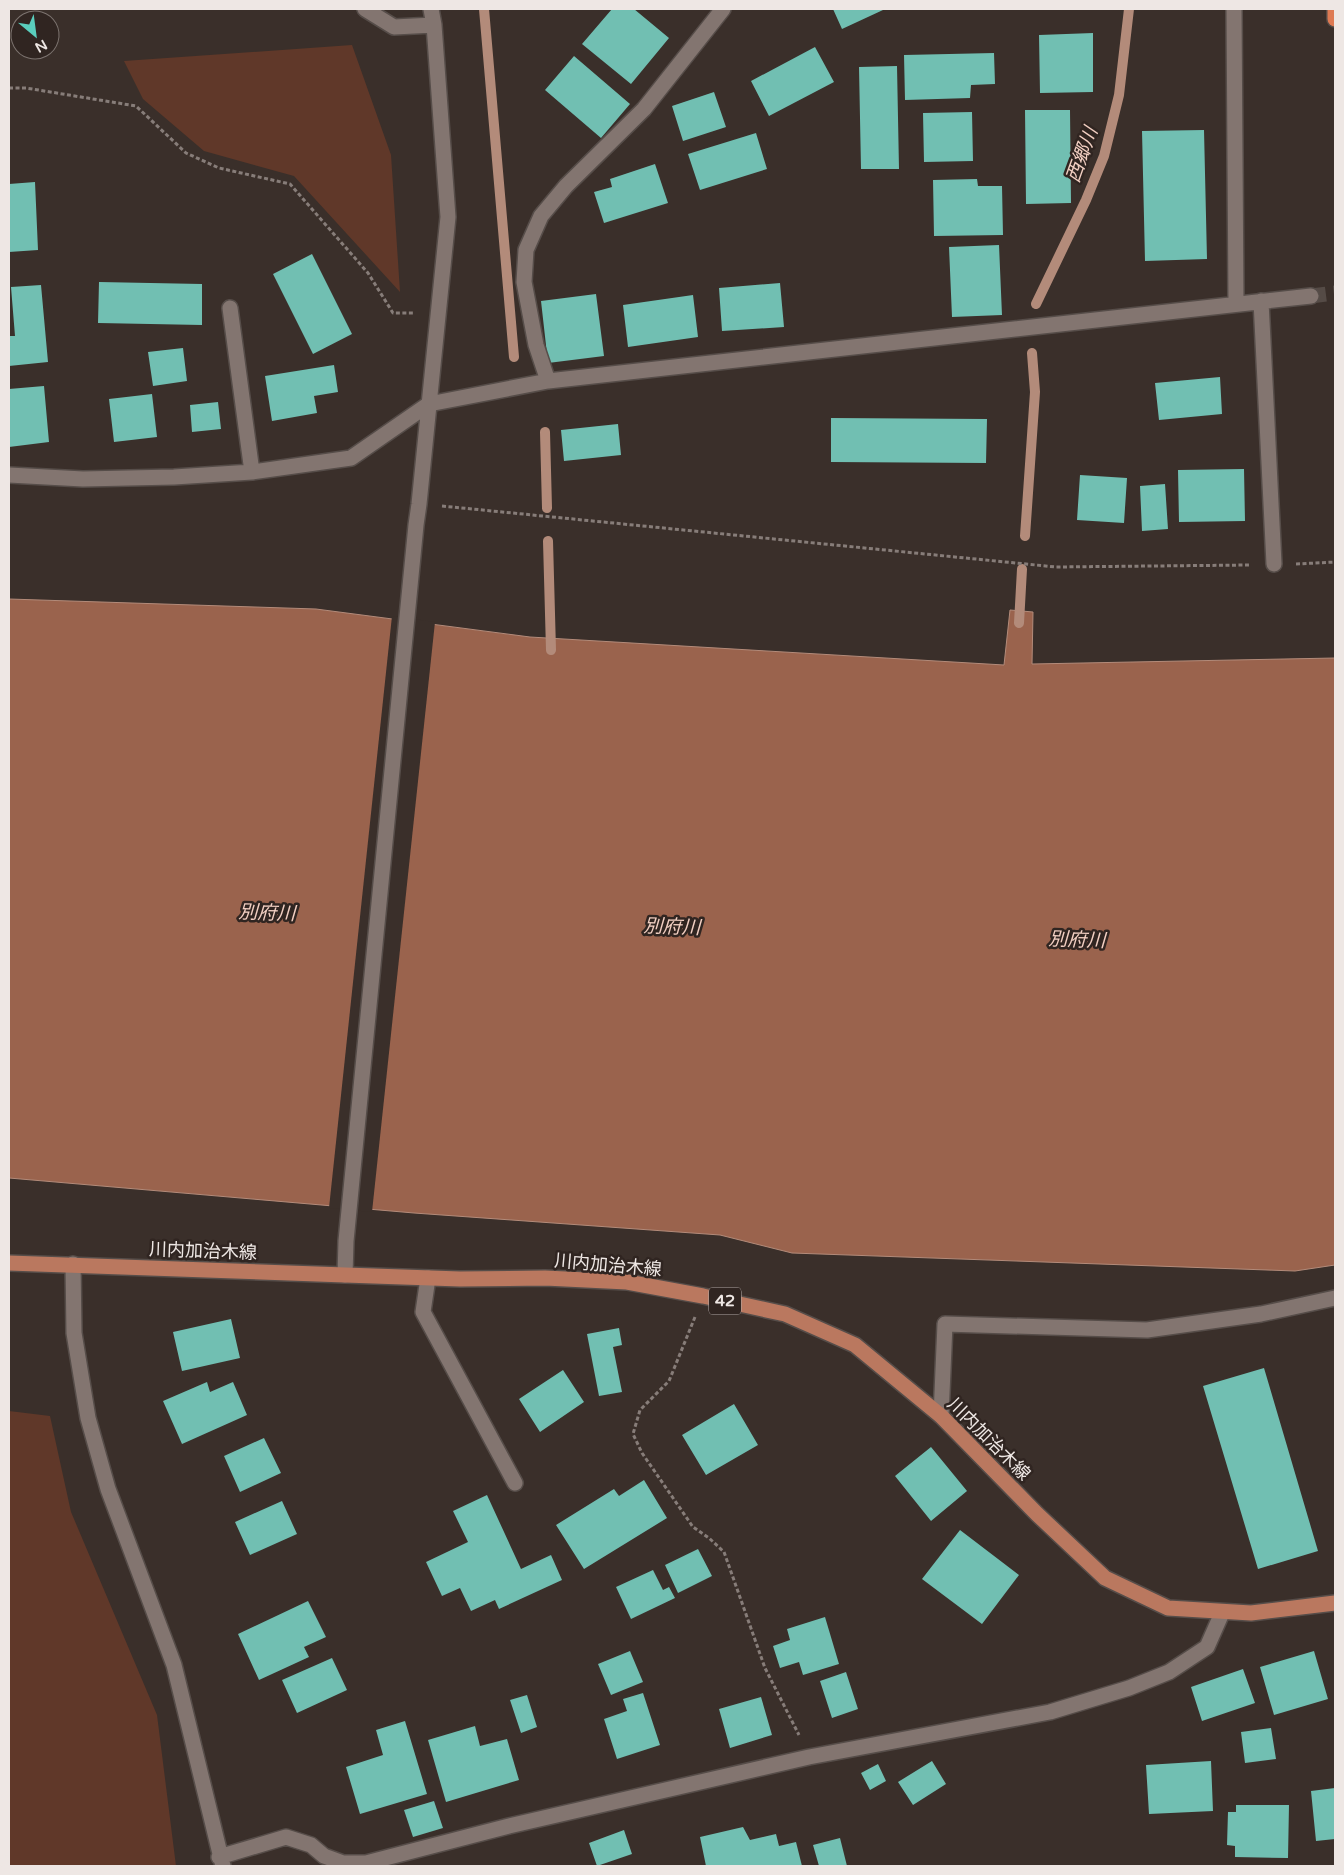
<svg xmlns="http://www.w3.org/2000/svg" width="1344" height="1875" font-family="'Varela Round','Noto Sans JP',sans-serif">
	<rect width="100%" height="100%" fill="#3a2f2a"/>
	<path fill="#603829" d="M352 45 391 155 400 292 294 176 204 151 143 99 124 61Z
		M9 1411 50 1416 71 1512 157 1715 176 1866H9Z"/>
	<path fill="#9a634d" stroke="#b38b7a" d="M9 599 316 609 530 637 1004 665 1010 610 1033 612 1032 664 1335 658V1265L1295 1271 792 1253 720 1235 414 1213 9 1178Z"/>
	<path fill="#3a2f2a" d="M392 616 435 622 372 1212 329 1208Z"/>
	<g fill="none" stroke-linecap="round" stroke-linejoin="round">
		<path stroke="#b38b7a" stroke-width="10" d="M484 9 514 357
			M1036 304 1086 200 1104 156 1119 95 1129 9
			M545 432 547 508
			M1025 536 1035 392 1032 353
			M548 541 551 650
			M1019 623 1022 569"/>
	</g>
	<path fill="#71bfb2" d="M612 9H634L669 38 631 84 582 44Z
		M833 9H882L883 10 842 29Z
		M1093 33V92L1040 93 1039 35Z
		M815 47 834 82 769 116 751 81Z
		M994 53 995 84 971 85 970 98 905 100 904 55Z
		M574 56 630 104 601 138 545 90Z
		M897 66 899 169H861L859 67Z
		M714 92 726 127 683 141 672 106Z
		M1025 110H1070L1071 203 1026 204Z
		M972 112 973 161 924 162 923 113Z
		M1204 130 1207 259 1145 261 1142 131Z
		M756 133 767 169 700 190 688 154Z
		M655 164 668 203 604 223 594 192 612 187 610 179Z
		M977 179 978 186H1002L1003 235 934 236 933 180Z
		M35 182 38 250 9 252V184Z
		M999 245 1002 315 952 317 949 247Z
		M312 254 352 334 313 354 273 274Z
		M99 282 202 284V325L98 323Z
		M780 283 784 327 722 331 719 288Z
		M41 285 48 362 9 366V336H15L11 287Z
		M596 294 604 356 548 363 541 301Z
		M693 295 698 337 628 347 623 305Z
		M183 348 187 381 153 386 148 352Z
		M334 365 338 392 314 396 317 413 272 421 265 376Z
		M1220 377 1222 414 1159 420 1155 383Z
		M44 386 49 442 9 447V389Z
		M152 394 157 437 114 442 109 399Z
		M218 402 221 429 192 432 190 405Z
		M831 418 987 419 986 463 831 462Z
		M618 424 621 455 564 461 561 430Z
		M1244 469 1245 521 1179 522 1178 470Z
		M1080 475 1127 478 1124 523 1077 520Z
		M1165 484 1168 529 1142 531 1140 486Z
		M231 1319 240 1358 182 1371 173 1332Z
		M619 1328 622 1345 613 1347 622 1392 599 1396 587 1334Z
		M1264 1368 1318 1551 1258 1569 1203 1386Z
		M563 1370 584 1402 540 1432 519 1399Z
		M207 1382 210 1392 233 1382 247 1415 182 1444 163 1401Z
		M734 1404 758 1445 706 1475 682 1435Z
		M264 1438 281 1473 240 1492 224 1456Z
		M931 1447 967 1491 931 1521 895 1476Z
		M644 1480 667 1518 584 1569 556 1525 614 1489 619 1496Z
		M487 1495 521 1569 551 1555 562 1580 499 1609 495 1600 471 1611 460 1588 442 1596 426 1562 468 1542 453 1511Z
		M282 1501 297 1534 250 1555 235 1522Z
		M960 1530 1019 1575 982 1624 922 1579Z
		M698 1549 712 1576 678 1593 665 1565Z
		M653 1570 663 1590 669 1587 675 1598 631 1619 616 1587Z
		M308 1601 326 1637 304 1647 309 1657 259 1680 238 1634Z
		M825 1617 839 1664 803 1675 799 1662 780 1668 773 1646 790 1640 787 1629Z
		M630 1651 643 1682 611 1695 598 1664Z
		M1314 1651 1328 1699 1274 1715 1260 1667Z
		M332 1658 347 1690 297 1713 282 1680Z
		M1243 1669 1255 1703 1202 1721 1191 1687Z
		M846 1672 858 1709 832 1718 820 1681Z
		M643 1693 660 1745 617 1759 604 1719 627 1711 623 1699Z
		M527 1695 537 1727 521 1733 510 1700Z
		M761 1697 772 1735 730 1748 719 1709Z
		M405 1721 427 1794 360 1814 346 1767 383 1755 376 1730Z
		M475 1726 480 1746 507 1739 519 1780 446 1802 428 1740Z
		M1271 1728 1276 1759 1245 1763 1241 1732Z
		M932 1761 946 1784 913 1805 898 1782Z
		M1211 1761 1213 1811 1149 1814 1146 1765Z
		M878 1764 886 1781 870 1790 861 1773Z
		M1335 1788V1839L1316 1841 1311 1791Z
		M434 1801 443 1828 413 1837 404 1810Z
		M1236 1805H1289L1288 1858 1235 1857V1846L1227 1845 1228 1812H1236Z
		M743 1827 750 1840 776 1834 779 1846 796 1842 802 1866H706L700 1837Z
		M624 1830 632 1854 597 1866 589 1843Z
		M840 1838 847 1866H819L813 1845Z"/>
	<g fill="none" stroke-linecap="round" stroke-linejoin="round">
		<path stroke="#554b46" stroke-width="15" stroke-dasharray="15 8" stroke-linecap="butt" d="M1311 296 1335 293"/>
		<defs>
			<path id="minor" d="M365 9 394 27 434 25
				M1234 9 1236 304
				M1261 301 1274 564
				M230 308 252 472
				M548 381 536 345 524 282 526 250 541 216 566 186 644 109 723 9
				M9 475 83 479 174 477 252 472 351 458 429 404 548 381 1311 296
				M73 1264 74 1333 88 1418 108 1489 174 1665 223 1866
				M345 1275 346 1241 416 525 419 504 448 217 434 25 431 9
				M428 1278 423 1312 515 1483
				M941 1416 945 1324 1147 1330 1261 1314 1335 1298
				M219 1857 286 1837 311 1845 324 1856 343 1863H366L509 1826 809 1757 1050 1712 1129 1688 1169 1672 1207 1647 1222 1613"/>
			<path id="major" d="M9 1263 345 1275 460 1279 545 1278 627 1282 703 1296 785 1314 855 1345 941 1416 1037 1514 1105 1578 1168 1608 1251 1613 1335 1603"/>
			<path id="highway" d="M1335 9V19"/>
		</defs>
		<use href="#minor" stroke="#564d49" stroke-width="18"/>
		<use href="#major" stroke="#564d49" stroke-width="18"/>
		<use href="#highway" stroke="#564d49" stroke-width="18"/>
		<path stroke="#877d79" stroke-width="3" stroke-dasharray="4 2.5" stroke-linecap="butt" d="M9 88H26L136 106 186 153 219 168 290 184 368 273 393 313H414
			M442 506 1056 567 1250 565
			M1296 564 1335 562
			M695 1317 669 1381 640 1410 633 1434 642 1453 693 1527 709 1538 724 1552 765 1668 799 1735"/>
		<use href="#minor" stroke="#837570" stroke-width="15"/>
		<use href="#major" stroke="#ba785f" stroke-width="15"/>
		<use href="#highway" stroke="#de7a53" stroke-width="15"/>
	</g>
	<g text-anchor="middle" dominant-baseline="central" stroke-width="5" stroke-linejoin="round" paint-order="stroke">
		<rect fill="#302521" stroke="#b5adaa" stroke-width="1" x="709" y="1287.5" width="32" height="27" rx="4"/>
		<g font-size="16" font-weight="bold" fill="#eee7e4">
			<text x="725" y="1301">42</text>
		</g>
		<g font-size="18" fill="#eee7e4" stroke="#302521">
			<text transform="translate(203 1251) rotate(2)">川内加治木線</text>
			<text transform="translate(608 1265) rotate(5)">川内加治木線</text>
			<text transform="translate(989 1439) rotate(45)">川内加治木線</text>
		</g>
		<g font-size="19" font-style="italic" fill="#f3d0c3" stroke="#302521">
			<text transform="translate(1082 155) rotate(-70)">西郷川</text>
			<text transform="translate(267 913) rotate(2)">別府川</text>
			<text transform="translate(672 927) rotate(2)">別府川</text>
			<text transform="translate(1077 940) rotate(2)">別府川</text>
		</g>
	</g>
	<rect width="1344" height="1875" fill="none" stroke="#eee7e4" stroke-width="20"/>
	<g transform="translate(35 35) rotate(151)"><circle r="24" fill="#302521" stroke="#7c736f"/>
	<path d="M0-4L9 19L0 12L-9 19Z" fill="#5acebd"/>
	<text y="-8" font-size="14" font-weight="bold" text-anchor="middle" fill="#eee7e4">N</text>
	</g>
</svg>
